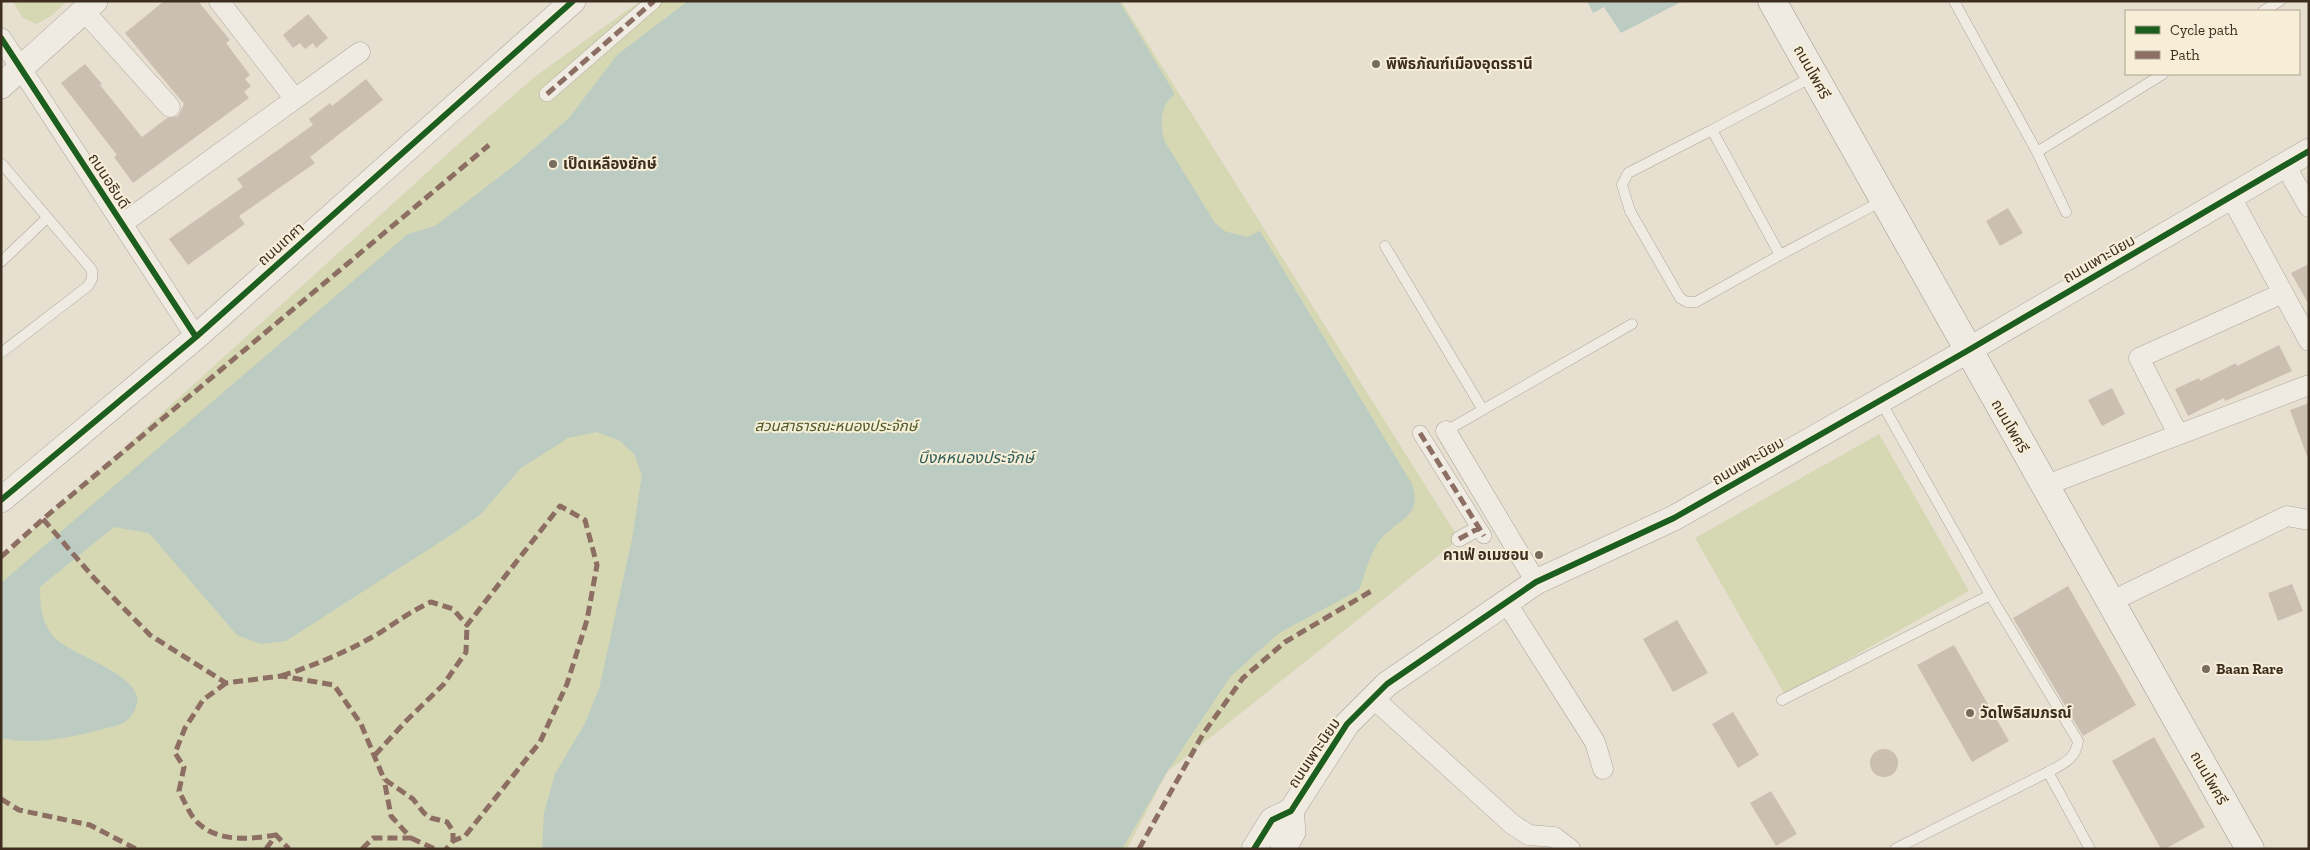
<svg xmlns="http://www.w3.org/2000/svg" width="2310" height="850" font-family="'Zilla Slab','Noto Sans Thai',serif">
	<rect width="100%" height="100%" fill="#e7e0d1"/>
	<path fill="#d6d7b3" d="M12 1H67L51 16 36 24 23 18Z
		M640 1H1121L1459 539 1167 772 1127 849H1V559L475 129 533 78Z
		M1879 434 1969 591 1785 695 1695 538Z"/>
	<path fill="#bcccc2" d="M688 1H1119L1175 94C1160 105 1159 125 1165 142L1215 223 1224 231 1247 237 1260 231 1412 484C1424 519 1394 519 1378 543 1369 557 1365 574 1359 590L1279 633 1230 677 1167 772 1122 849H542L544 813 555 774 585 723 599 689 632 539 642 475 634 454 620 441 597 432 568 438 521 468 481 514 457 531 286 641 261 644 237 635 149 533 114 527 40 587C40 605 41 622 54 637 69 655 149 676 136 707 129 724 120 725 103 729 69 738 36 745 1 738V583L408 234 435 226 511 168 569 118 617 55Z
		M1587 1H1683L1621 33 1604 7 1593 13Z"/>
	<path fill="#cbbfb2" d="M164 1H198L230 40 226 43 250 75 245 79 251 86 244 92 249 98 133 183 114 157 117 155 61 83 85 64 102 84 100 85 142 137 167 118 178 116 184 104 125 33Z
		M308 14 328 38 316 48 313 43 305 49 300 43 293 48 283 35Z
		M366 79 383 100 310 157 315 163 239 216 245 224 188 265 169 239 243 187 237 179 313 125 309 119 330 103 332 106Z
		M2008 208 2023 233 2000 246 1986 221Z
		M2309 264V305L2291 273Z
		M2279 345 2292 371 2225 401 2224 398 2188 416 2175 389 2199 378 2200 381 2236 363 2237 366Z
		M2112 388 2125 414 2102 426 2088 400Z
		M2309 403V455L2307 456 2290 410Z
		M2292 584 2303 611 2278 621 2268 593Z
		M2068 586 2136 705 2083 736 2013 618Z
		M1677 620 1708 673 1673 692 1643 639Z
		M1954 645 2009 741 1972 762 1917 665Z
		M1733 712 1759 755 1738 768 1712 724Z
		M2154 737 2205 827 2165 849H2161L2112 761Z
		M1870 763a14 14 0 1 1 28 0a14 14 0 1 1-28 0Z
		M1771 791 1797 834 1776 846 1750 803Z"/>
	<g fill="none" stroke-linecap="round" stroke-linejoin="round">
		<defs>
			<path id="service" d="M1954 1 2037 152 2163 74
				M2263 11 2280 1
				M1814 76 1712 130 1780 255 1882 201
				M1712 130 1628 173 1622 185 1630 211 1680 298 1687 302H1696L1780 255
				M2037 152 2066 212
				M1 163 92 270V279L88 286 1 353
				M1385 246 1483 410
				M1 262 47 218
				M1880 400 1990 595
				M1446 431 1632 324
				M1782 700 1990 595 2078 741C2076 759 2063 764 2048 772L2090 849
				M1895 849 2048 772"/>
			<path id="pedestrian" d="M547 94 654 1
				M1420 433 1484 536
				M1459 539 1479 528"/>
			<path id="minor" d="M219 1 295 99
				M84 11 170 107
				M1 38 196 337
				M2285 165 2309 207
				M2231 197 2309 341
				M122 224 360 52
				M1446 431 1536 582
				M2178 434 2139 358 2283 293
				M2044 486 2309 385
				M1506 602 1595 742 1603 769
				M2110 602 2287 516 2309 520
				M1373 698 1512 824 1529 835 1554 837 1570 849"/>
			<path id="tertiary" d="M1 86 95 1
				M1 500 196 337 573 1
				M1254 849 1272 820 1291 811 1347 724 1387 684 1536 582 1674 518 1967 351 2309 151
				M1283 849 1293 832 1291 811"/>
			<path id="secondary" d="M1772 1 2250 849"/>
		</defs>
		<use href="#service" stroke="#ada599" stroke-width="11"/>
		<use href="#pedestrian" stroke="#ada599" stroke-width="16"/>
		<use href="#minor" stroke="#ada599" stroke-width="21"/>
		<use href="#tertiary" stroke="#ada599" stroke-width="26"/>
		<use href="#secondary" stroke="#9c958a" stroke-width="29"/>
		<use href="#service" stroke="#efebe3" stroke-width="10"/>
		<use href="#pedestrian" stroke="#efebe3" stroke-width="15"/>
		<use href="#minor" stroke="#efebe3" stroke-width="20"/>
		<use href="#tertiary" stroke="#efebe3" stroke-width="25"/>
		<use href="#secondary" stroke="#efebe3" stroke-width="28"/>
		<path stroke="#8d6e63" stroke-width="5" stroke-dasharray="10 5" stroke-linecap="butt" d="M547 94 654 1
			M1420 433 1484 536
			M43 519 94 578 150 635 226 683 281 676 334 685 361 724 384 779 413 799 424 813 431 818 447 822 453 831V841L446 849
			M1459 539 1479 528
			M1 557 43 519 489 145
			M281 676C316 665 349 651 381 632 398 621 413 610 431 602L453 609 467 625 560 506 585 520 597 565 587 620 567 684 540 742 465 836 453 841
			M226 683 203 700 185 728 175 753 184 767 179 791C184 800 189 814 197 822 218 843 250 839 276 835
			M375 755 406 721 443 685 466 652 467 625
			M1 799 19 810 90 825 136 849
			M411 838 435 849
			M266 849 276 835 289 849
			M362 849 373 838H411L391 816 384 779
			M1139 849 1203 734 1243 678 1285 642 1373 590"/>
		<defs>
			<path id="cycleway" d="M1 38 196 337
				M1 500 196 337 573 1
				M1254 849 1272 820 1291 811 1347 724 1387 684 1536 582 1674 518 1967 351 2309 151"/>
		</defs>
		<use href="#cycleway" stroke="#f7eed8" stroke-width="9"/>
		<use href="#cycleway" stroke="#1b5e20" stroke-width="6"/>
	</g>
	<g fill="#786c5e" stroke="#f7eed8" stroke-width="2">
		<circle cx="1376" cy="64" r="5"/>
		<circle cx="553" cy="164" r="5"/>
		<circle cx="1539" cy="555" r="5"/>
		<circle cx="2206" cy="669" r="5"/>
		<circle cx="1970" cy="713" r="5"/>
	</g>
	<g text-anchor="middle" dominant-baseline="central" stroke-width="4" stroke-linejoin="round" paint-order="stroke">
		<g font-size="15" font-weight="bold" fill="#3d2e20" stroke="#f7eed8" text-anchor="start">
			<text x="1386" y="64">พิพิธภัณฑ์เมืองอุดรธานี</text>
			<text x="563" y="164">เป็ดเหลืองยักษ์</text>
			<text x="1529" y="555" text-anchor="end">คาเฟ่ อเมซอน</text>
			<text x="2216" y="669">Baan Rare</text>
			<text x="1980" y="713">วัดโพธิสมภรณ์</text>
		</g>
		<g font-size="15" fill="#3d2e20" stroke="#f7eed8">
			<text transform="translate(1812 72) rotate(61)">ถนนโพศรี</text>
			<text transform="translate(109 181) rotate(57)">ถนนอธิบดี</text>
			<text transform="translate(281 244) rotate(-42)">ถนนเทศา</text>
			<text transform="translate(2099 259) rotate(-30)">ถนนเพาะนิยม</text>
			<text transform="translate(2010 426) rotate(60)">ถนนโพศรี</text>
			<text transform="translate(1748 461) rotate(-30)">ถนนเพาะนิยม</text>
			<text transform="translate(1314 753) rotate(-56)">ถนนเพาะนิยม</text>
			<text transform="translate(2209 778) rotate(60)">ถนนโพศรี</text>
		</g>
		<g font-size="15" font-style="italic" fill="#4d5a26" stroke="#f7eed8">
			<text x="836" y="426">สวนสาธารณะหนองประจักษ์</text>
		</g>
		<g font-size="16" font-style="italic" fill="#2f5d5a" stroke="#f7eed8">
			<text x="976" y="457">บึงหหนองประจักษ์</text>
		</g>
	</g>
	<rect width="2310" height="850" fill="none" stroke="#3d2e20" stroke-width="5"/>
	<rect x="2125" y="10" width="175" height="65" fill="#f7eed8" stroke="#ada18e"/>
	<rect x="2135" y="26" width="25" height="8" fill="#1b5e20" stroke="#ada18e"/>
	<text x="2170" y="35" font-size="15" fill="#3d2e20">Cycle path</text>
	<rect x="2135" y="51" width="25" height="8" fill="#8d6e63" stroke="#ada18e"/>
	<text x="2170" y="60" font-size="15" fill="#3d2e20">Path</text>
</svg>
